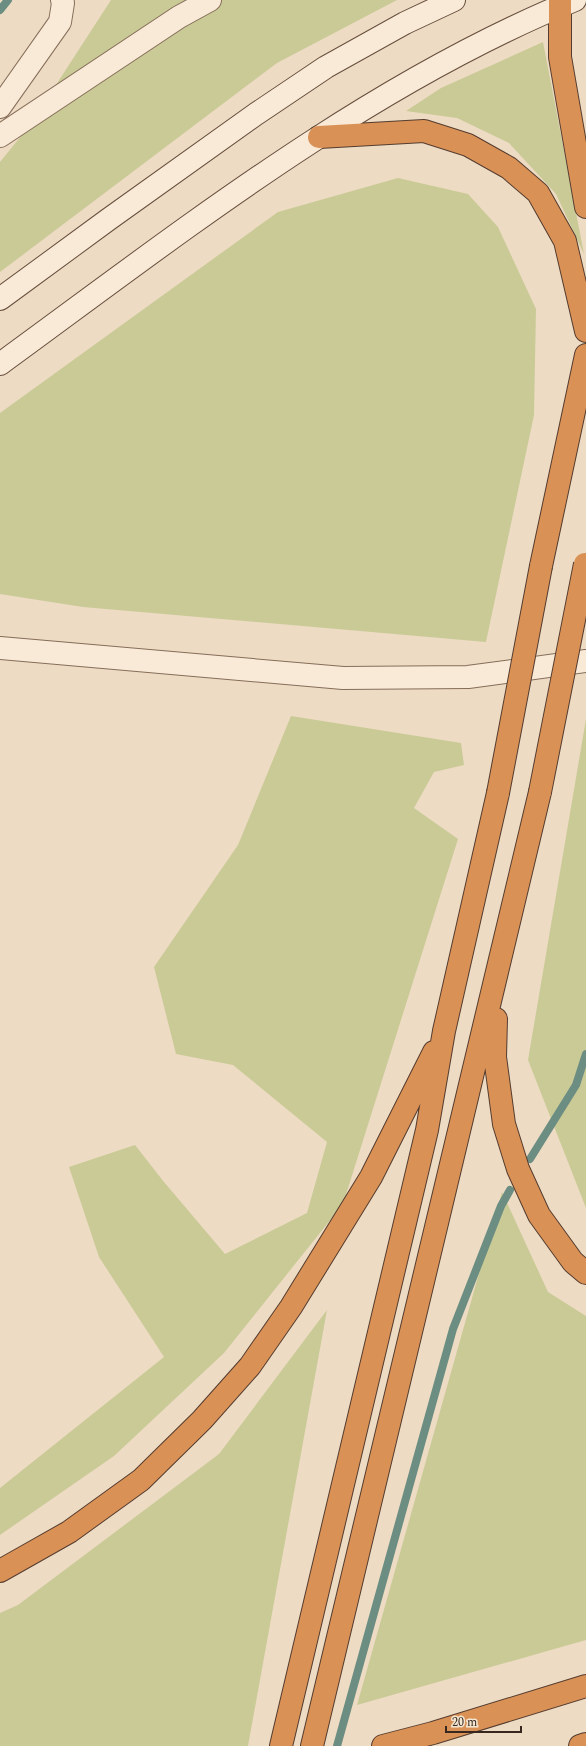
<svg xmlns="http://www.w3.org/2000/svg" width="586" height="1746" font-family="Spectral,serif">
	<rect width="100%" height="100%" fill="#eddbc3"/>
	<path fill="#caca97" d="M111 0H397L277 63 0 272V162L30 125Z
		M543 42 584 254 556 194 509 143 457 118 406 111 441 88Z
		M398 178 468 194 498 227 536 309 534 415 486 642 83 607 0 594V413L278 212Z
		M291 716 461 743 464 765 434 772 414 808 458 839 343 1204 224 1353 114 1456 0 1535V1488L164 1357 99 1257 69 1167 135 1145 164 1182 225 1254 307 1213 327 1142 233 1065 176 1054 154 967 238 845Z
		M586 719V1208L528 1060Z
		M502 1192 548 1292 586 1316V1640L357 1705Z
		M327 1310 248 1746H0V1613L18 1605 219 1454Z"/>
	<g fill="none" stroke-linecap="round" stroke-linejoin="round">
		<path stroke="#6c8d81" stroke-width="8" d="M0 10 8 0
			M530 1159 576 1085 586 1054
			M337 1746 453 1329 501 1206 510 1190"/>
		<defs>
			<path id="minor" d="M0 107 60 22 63 3 62 0
				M0 136 179 17 210 0"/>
			<path id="tertiary" d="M0 648 343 678 468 677 586 661"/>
			<path id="secondary" d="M0 299 109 219 256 114 326 67 405 23 454 0
				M0 364C181 232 367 85 575 0"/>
			<path id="motorway" d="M560 0V57L586 207
				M319 137 424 131 468 145 509 168 538 193 565 241 586 331
				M541 566 586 355
				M496 1019 495 1057 504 1124 518 1169 539 1215 573 1262 586 1273
				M0 1571 69 1532 141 1480 202 1420 250 1366 291 1307 371 1177 434 1052
				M281 1746 427 1130 444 1031 498 793
				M312 1746 540 792
				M383 1746 433 1733 586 1686
				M580 1746 586 1744"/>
		</defs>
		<use href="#minor" stroke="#866d5a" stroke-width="24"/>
		<use href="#tertiary" stroke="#866d5a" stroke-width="24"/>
		<use href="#secondary" stroke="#684e3e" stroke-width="24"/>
		<use href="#motorway" stroke="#543c2f" stroke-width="24"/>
		<use href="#minor" stroke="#f8ead6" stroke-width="22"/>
		<use href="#tertiary" stroke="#f8ead6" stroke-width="22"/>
		<use href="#secondary" stroke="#f8ead6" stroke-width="22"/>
		<use href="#motorway" stroke="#da9156" stroke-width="22"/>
		<defs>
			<path id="motorway-bridge" d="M540 792 585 564
				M498 793 541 566"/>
		</defs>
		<use href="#motorway-bridge" stroke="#543c2f" stroke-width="24" stroke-linecap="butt"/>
		<use href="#motorway-bridge" stroke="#da9156" stroke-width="22"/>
	</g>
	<path d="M446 1726v6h75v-6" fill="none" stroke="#37271e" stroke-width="2"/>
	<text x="452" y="1726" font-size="12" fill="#37271e" stroke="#f4e7d2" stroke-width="3" paint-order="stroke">20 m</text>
</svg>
